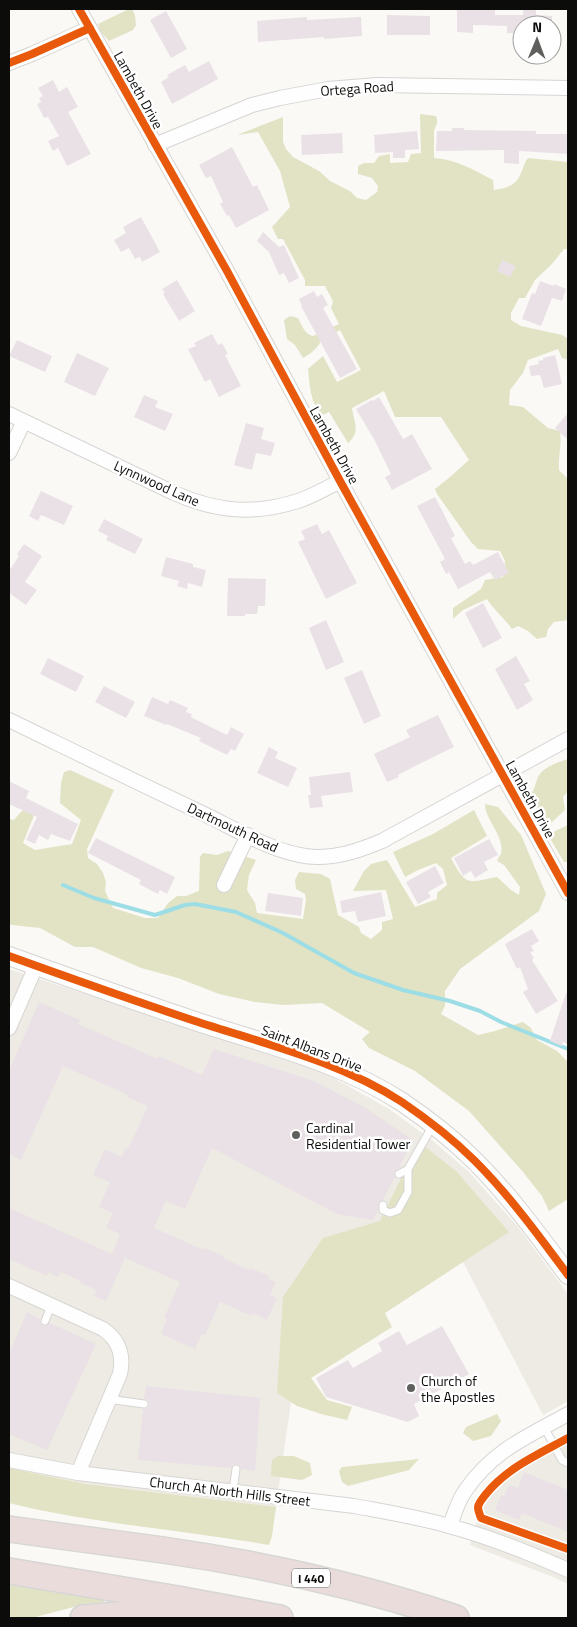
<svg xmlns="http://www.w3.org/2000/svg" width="577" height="1627" font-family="'Titillium Web',sans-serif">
	<rect width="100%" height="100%" fill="#faf9f6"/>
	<path fill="#edebe3" d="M9 969 325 1073 389 1109 432 1140 469 1172 518 1227 568 1294V1401L543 1415 463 1262 297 1360 276 1507 86 1484 9 1468Z
		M568 1440V1584L553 1577 470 1545 481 1507 494 1489 521 1467Z"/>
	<path fill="#e1e3c4" d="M129 9H132L135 15 136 25 133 30 109 41 100 31 98 24Z
		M420 114 436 116C439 126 435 124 434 132 434 140 434 150 434 158 458 160 472 169 493 180L494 190C506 188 516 186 521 173 524 167 524 163 528 158L568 162V249H564L551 265 535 280 525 298H519L511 313V320L521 326 562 335 568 339V360L562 358 558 349 528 360 523 373 510 390 509 405 523 407 548 428 560 431C562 445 558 457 559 470L568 479V620L554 622 548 629 546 637 537 639 528 631 518 626 512 629C504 618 493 609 487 599L463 610 453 619V608L481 589 485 580 503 577 505 561 500 551 478 549 471 542 437 494 435 489 450 477 469 460 441 417H395L384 391 352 408C354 423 361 432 348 443L329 412 323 415C310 404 310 386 308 369L323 356 337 382 361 370 340 330 321 341 318 346 311 353 303 358 295 345 287 339 284 320 290 316 298 318C302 325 304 334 313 336L339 324 331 308 333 301 325 286H305V280L283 239H278L272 227 290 207 280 171 258 132 237 135 283 117V142L286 149 293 157 319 171 330 181 350 191 357 198 366 200 377 192 378 186 372 178 358 174V166L364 163H374L379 156 390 154V163L408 162 411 154 421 153Z
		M568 759V791L563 797 565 810 551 823 541 825 527 798C536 790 534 786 538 777 543 767 558 762 568 759Z
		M70 770 114 790 87 849 88 858 97 864 103 873 106 882 105 891 113 908 145 918H158L168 903 177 896H186L199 891 200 857 203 853 217 855 228 851 256 860 249 875 247 890 255 903 257 913 303 919 306 900 305 894 296 889 295 880 299 872 321 874 330 879 338 915 359 927 361 933 371 939 382 930V922L393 919 386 890 353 891 364 871 371 864 387 860 415 907 437 899V893L447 885 443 869 436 863 418 870 405 877 393 852 433 834 474 810 487 836 451 858C466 886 467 883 497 877L511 890 519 895 520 887 504 865 497 861C498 858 500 856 501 854 505 836 485 820 485 804L498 807 521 835 546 894 539 911 460 969 445 991V1006L441 1014 478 1035 495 1031 523 1022 531 1028 537 1040 557 1051 568 1062V1199L549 1211 542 1196 523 1172 469 1111 415 1071 369 1048 362 1039 370 1032 322 1003 283 1005 255 1002 219 994 178 978 141 968 93 947H75L40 928 12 925 9 924V819L14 820 19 814 26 807 37 808 23 843 35 850 72 844 81 820 60 803 61 783 64 772Z
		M568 825V862H564L551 840 553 832Z
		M419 1142 456 1171 509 1232 385 1313 392 1327 311 1378 327 1400 352 1407 347 1420 321 1414 297 1406 277 1393 283 1297 323 1238 380 1221Z
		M497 1414 501 1421 491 1436 473 1441 463 1433 466 1427Z
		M278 1456H294L310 1463 312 1475 302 1480 271 1476 272 1460Z
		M419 1459 409 1470 348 1486 342 1482 339 1471 342 1467Z
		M9 1468 86 1484 276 1507 272 1536 269 1545C183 1530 94 1524 9 1503Z
		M9 1585 103 1600 104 1602 85 1604 32 1618H9Z"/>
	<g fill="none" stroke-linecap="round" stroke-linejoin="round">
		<path stroke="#9ddde6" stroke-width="4" d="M63 885 94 898 155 915 185 905 195 904 236 912 283 933 354 973 403 990 450 1001 480 1011 501 1022 568 1049"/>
	</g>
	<path fill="#eae1e7" d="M457 9H495V15H523V10H536V15L552 16V25H522V34L507 33V26L473 25V33L457 32Z
		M166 11 187 49 171 58 150 20Z
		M387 15 430 16V35H387Z
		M307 17V20L361 17 362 36 324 39V37L258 42 257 21Z
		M209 61 218 79 172 104 161 82 169 77 167 75 185 65 189 72Z
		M53 80 59 92 67 87 78 107 68 112 91 154 67 166 58 148 53 151 48 141 59 136 48 117 44 118 37 104 41 102 39 98 43 96 38 88Z
		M452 128H464V130L536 131V134H568V154L519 151V164L504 163V150L436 151 437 131H452Z
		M417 131 419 149 405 150V158H393V152L375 153 374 135Z
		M342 133 343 153 302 155 301 135Z
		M232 147 253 187 257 185 269 210 236 228 229 215 227 216 220 204 223 202 211 176 206 178 199 165Z
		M141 217 160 252 142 262 140 257 135 259 129 248 121 252 114 240 126 233 123 227Z
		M263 232 279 247 284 245 299 278 289 283 284 273 279 275 269 252 257 241Z
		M502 260 516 266 510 277 497 271Z
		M177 280 195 311 179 321 163 294 165 293 162 289Z
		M540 281 554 286V284L566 289 562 301 552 298 541 326 522 319 532 293 535 294Z
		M314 291 317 297 322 294 328 305 323 308 357 369 340 378 301 306H302L299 299Z
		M212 334 218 345 222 343 228 354 225 355 241 386 219 397 210 379 205 382 188 349 196 346 194 343Z
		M17 340 52 356 45 372 9 356Z
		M77 353 109 368 95 396 64 382Z
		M555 355 562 384 544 388 540 375 531 376 529 366 539 364 538 361 543 360V358Z
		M144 395 158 401 155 407 173 414 165 431 134 417Z
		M379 397 403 439 412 434 432 469 392 490 385 477 391 474 375 441 356 409 372 400 373 401Z
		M568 413V440L555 428Z
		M246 423 264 428 261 439 275 443 271 456 256 453 252 470 234 465Z
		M41 491 73 506 64 525 41 515 38 521 29 516Z
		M435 497 455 536 451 538 465 564 470 561 473 565 498 552 509 573 495 580 490 572 458 589 449 572 446 574 440 562 445 559 417 506Z
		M104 519 143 539 135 554 106 540 108 536 98 531Z
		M317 524 322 534 329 530 357 583 326 599 298 542 305 539 301 531Z
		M24 544 42 556 25 582 37 590 26 605 9 593V571L19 556 17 554Z
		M166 557 193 564V567L206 570 202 587 188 583 187 589 177 586 179 581 161 576Z
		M228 578 266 579 265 606H258L257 614H245V616H227Z
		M483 603 502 638 483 648 465 613Z
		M326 620 344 662 326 670 309 628Z
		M516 656 530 681 524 684 533 700 517 710 495 669Z
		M48 658 84 676 76 692 40 674Z
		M362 670 381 716 364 724 344 678Z
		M104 686 135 702 126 718 95 702Z
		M152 697 168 704 170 700 188 708 186 712 192 714 191 717 227 735 231 727 244 734 235 751 231 749 227 755 199 741 201 738 167 724 166 725 144 716Z
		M438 715 454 747 413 767 398 775 399 777 387 782 374 754 410 737 406 730Z
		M269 747 278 752 275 758 297 768 288 787 257 773Z
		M350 772 353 792 321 796 323 807 310 808 308 795H311L309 777Z
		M9 781 29 791 26 798 78 824 70 841 51 834 48 840 39 835 35 844 26 840 37 817 9 804Z
		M96 838 175 877 167 894 160 890 158 894 139 884 141 880 88 853Z
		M489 839 498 855 484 862 488 870 475 878 471 871 463 876 454 858Z
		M435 866 444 883 428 892 431 897 418 904 406 882Z
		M381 892 386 916 358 922 355 911 342 913 340 901Z
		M268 893 303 898 301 916 265 911Z
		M532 929 539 941 531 946 534 951 530 952 534 958 532 960 558 1001 536 1014 523 992 528 989 520 967 517 969 505 944Z
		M566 993H568V1044L563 1042 562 1046 550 1041Z
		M39 1002 80 1020 78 1024 158 1059 159 1056 202 1075 214 1049 314 1081 364 1107 413 1140 399 1168 394 1172 395 1177 383 1200 378 1203V1211L373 1220 337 1214 212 1148 185 1209 166 1201 154 1228 204 1250 205 1248 224 1256 223 1258 249 1270 250 1268 269 1276 268 1279 276 1282 270 1295 277 1298 267 1320 253 1313 252 1316 220 1302 205 1335 202 1334 195 1349 161 1334 167 1319 164 1318 180 1282 125 1258 106 1301 94 1296 97 1290 80 1283 81 1281 61 1272 58 1277 48 1272 47 1276 9 1259V1208L112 1254 120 1234 106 1228 113 1213 99 1207 110 1182 93 1175 105 1149 122 1157 125 1148 128 1149 148 1106 127 1097 128 1095 63 1066 21 1160 9 1154V1071Z
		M27 1312 40 1319V1322L43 1326H46L50 1323 96 1344 47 1450 9 1434V1354Z
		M442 1326 469 1374 414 1404 419 1416 408 1422 326 1397 316 1378 348 1360 353 1368 382 1351 378 1343 399 1331 407 1345Z
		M146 1386 260 1398 255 1471 241 1469 240 1465 236 1464 232 1465 231 1468 138 1460 143 1409 148 1408 149 1404 148 1400 144 1399Z
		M524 1472 568 1490V1532L522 1513 519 1520 495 1510 501 1495 504 1496 509 1485 518 1488Z"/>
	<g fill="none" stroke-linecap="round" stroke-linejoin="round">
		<defs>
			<path id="service" d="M399 1174 408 1169 433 1125
				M383 1205V1210L390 1213 398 1210 408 1192V1169
				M45 1321 51 1306
				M108 1399 144 1404
				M544 1427 562 1460 568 1463
				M233 1491 236 1469"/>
			<path id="minor" d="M79 9 227 271 340 481 568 893
				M9 63 32 54 90 28
				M155 145 252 105 280 98 328 89 377 85 568 88
				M9 414 174 493C217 512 254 515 298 501 313 496 327 488 340 481
				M9 453 24 421
				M9 720C73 751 136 782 200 812 234 828 268 850 305 856 333 860 358 851 382 841L568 739
				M224 885 248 835
				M9 1028 36 966
				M9 1286 103 1329C119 1340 124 1355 120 1374L78 1473
				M9 1460 78 1473 354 1506C386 1512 418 1517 449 1526 490 1537 530 1553 568 1570
				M450 1526C454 1514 458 1501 465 1491 493 1450 527 1437 568 1414"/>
			<path id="tertiary" d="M9 956C70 978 132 1000 195 1021 265 1044 339 1061 402 1102 427 1119 453 1139 475 1161 510 1196 539 1236 568 1275"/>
			<path id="motorway" d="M9 1529C60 1536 112 1543 163 1550 262 1564 361 1586 456 1618
				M9 1571 178 1599 280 1618
				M83 1618 127 1614 202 1617"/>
		</defs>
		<use href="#service" stroke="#d6d5d3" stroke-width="9"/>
		<use href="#minor" stroke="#d6d5d3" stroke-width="16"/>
		<use href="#tertiary" stroke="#d6d5d3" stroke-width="20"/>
		<use href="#motorway" stroke="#d6d6d4" stroke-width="28"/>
		<use href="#service" stroke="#fefefe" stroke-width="7"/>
		<use href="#minor" stroke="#fefefe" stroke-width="14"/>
		<use href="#tertiary" stroke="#fefefe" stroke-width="18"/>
		<use href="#motorway" stroke="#e9dcda" stroke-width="25"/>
		<defs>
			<path id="cycleway" d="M79 9 227 271 340 481 568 893
				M9 63 32 54 90 28
				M9 956C70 978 132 1000 195 1021 265 1044 339 1061 402 1102 427 1119 453 1139 475 1161 510 1196 539 1236 568 1275
				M568 1438C539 1454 508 1467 486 1494 483 1498 479 1502 478 1507 478 1511 480 1515 481 1518L568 1549"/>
		</defs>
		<use href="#cycleway" stroke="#fff" stroke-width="11"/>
		<use href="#cycleway" stroke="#e8590c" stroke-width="8"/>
	</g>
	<g fill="#5f5f5d" stroke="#fff" stroke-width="2">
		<circle cx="296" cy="1135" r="5"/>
		<circle cx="411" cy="1388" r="5"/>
	</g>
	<g text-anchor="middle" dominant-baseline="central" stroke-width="5" stroke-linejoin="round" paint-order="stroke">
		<rect fill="#fff" stroke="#555554" stroke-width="1" x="292" y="1568.5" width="38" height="19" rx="4"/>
		<g font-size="12" font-weight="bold" fill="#0c0c0a">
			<text x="311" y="1578">I 440</text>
		</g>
		<g font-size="14" fill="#0c0c0a" stroke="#fff">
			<text transform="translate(357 88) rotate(-4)">Ortega Road</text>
			<text transform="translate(139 90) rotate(61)">Lambeth Drive</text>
			<text transform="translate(335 445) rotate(61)">Lambeth Drive</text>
			<text transform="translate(157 483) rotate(24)">Lynnwood Lane</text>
			<text transform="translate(531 799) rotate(61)">Lambeth Drive</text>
			<text transform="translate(233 827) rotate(25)">Dartmouth Road</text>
			<text transform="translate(312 1048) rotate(21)">Saint Albans Drive</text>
			<text transform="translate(230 1491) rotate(7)">Church At North Hills Street</text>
		</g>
		<g font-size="14" fill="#0c0c0a" stroke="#fff" text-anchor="start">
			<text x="306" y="1127">Cardinal<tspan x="306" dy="16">Residential Tower</tspan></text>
			<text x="421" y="1380">Church of<tspan x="421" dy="16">the Apostles</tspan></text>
		</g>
	</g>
	<rect width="577" height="1627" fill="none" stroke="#0c0c0a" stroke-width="20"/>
	<g transform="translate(537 40) rotate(1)"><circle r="24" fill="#ffffff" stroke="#9e9e9d"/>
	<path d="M0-4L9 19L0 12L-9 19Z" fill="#5f5f5d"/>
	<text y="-8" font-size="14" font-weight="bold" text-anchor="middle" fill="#0c0c0a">N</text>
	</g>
</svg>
